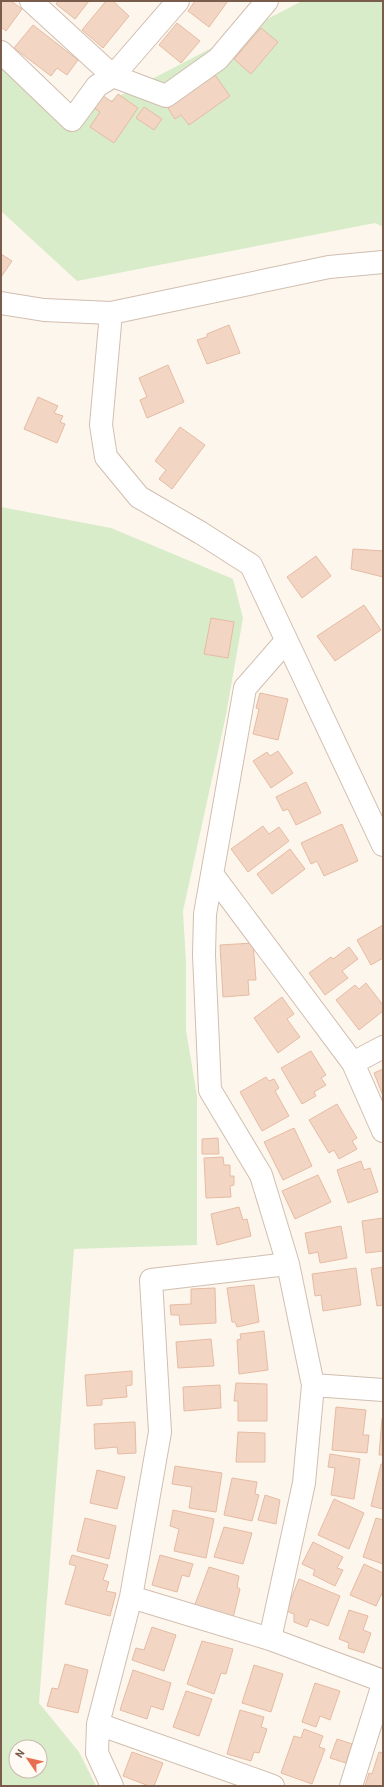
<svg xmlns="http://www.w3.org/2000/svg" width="384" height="1787" font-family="Barlow,sans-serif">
	<rect width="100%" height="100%" fill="#fdf6ec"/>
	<path fill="#d8ecc9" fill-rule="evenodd" d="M302 1H383V227L375 223 77 281 1 211V61L73 120Z
		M1 507 111 528 233 579 243 618 226 715 183 911 186 963V1030L197 1096V1245L74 1249 39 1703 79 1752 96 1786H1ZM16 1747H40V1771H16Z"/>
	<path fill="#f3d5c3" stroke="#e6bba3" d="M1 1H11L22 9 6 31 1 27Z
		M58 1H89L75 19 56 4Z
		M106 1H113L129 16 103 48 82 30Z
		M195 1H228L209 27 188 11Z
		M177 23 200 41 181 63 159 45Z
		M33 25 78 60 67 75 57 68 51 76 14 48Z
		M261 28 278 42 251 74 234 59Z
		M215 75 230 96 189 125 181 115 175 119 168 108Z
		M118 94 138 108 114 143 90 127 100 112 93 107 102 95 112 102Z
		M144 107 162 119 154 130 136 118Z
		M1 254 12 261 1 277Z
		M229 325 240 353 207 364 197 340 207 337V334Z
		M168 365 184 402 147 418 140 400 147 397 139 378Z
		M38 397 58 406 54 413 63 416 60 422 65 424 57 443 24 429Z
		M180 427 205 445 172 489 159 479 166 470 155 461Z
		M353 549 383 551V577L351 569Z
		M316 556 331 576 302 598 287 577Z
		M364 605 381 630 335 661 317 636Z
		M211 618 234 622 228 658 204 654Z
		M260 693 288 699 278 740 253 734 259 709 256 708Z
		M278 751 293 773 271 788 253 761 267 752 270 756Z
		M306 782 321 813 296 825 288 809 283 811 276 797Z
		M342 824 358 861 324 876 317 861 311 864 301 843Z
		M263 826 269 834 279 827 289 841 248 872 231 849Z
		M290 849 305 869 272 894 257 874Z
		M383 925V958L371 965 357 940Z
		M253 943 256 980H248L249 995 223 997 220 945Z
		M349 947 358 959 342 971 348 978 325 995 309 973 331 957 333 959Z
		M366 983 383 1005V1011L359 1030 336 1000 355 985 359 989Z
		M282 997 294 1014 287 1019 300 1037 278 1053 254 1018Z
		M311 1051 326 1075 321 1078 326 1085 314 1092 316 1096 302 1104 281 1068Z
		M383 1069V1096L374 1073Z
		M266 1077 269 1081 274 1079 279 1088 275 1091 289 1116 262 1131 240 1092Z
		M337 1104 357 1138 352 1141 357 1149 339 1159 334 1150 329 1153 309 1120Z
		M294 1128 312 1166 283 1180 264 1142Z
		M218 1138 219 1154H202V1139Z
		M223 1157 224 1165H230V1176H234V1185L230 1186 231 1197 206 1198 204 1158Z
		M361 1161 364 1170 370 1168 378 1192 348 1203 337 1170Z
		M318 1175 331 1202 295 1219 282 1191Z
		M239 1207 243 1220 247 1219 251 1236 217 1245 211 1214Z
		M383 1218V1251L366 1253 362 1221Z
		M341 1226 347 1258 320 1263 318 1252 309 1254 305 1233Z
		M383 1267V1305L377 1306 371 1269Z
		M356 1268 361 1305 323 1311 321 1295 315 1296 312 1274Z
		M254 1285 259 1322 237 1327 235 1322H232L227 1288Z
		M215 1288 216 1323 180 1325 179 1315H171L170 1305 191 1304V1289Z
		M264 1331 268 1370 239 1374 237 1340 241 1339 240 1334Z
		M211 1339 214 1366 178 1368 176 1342Z
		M132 1371V1385L126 1386 127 1397 102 1399V1405L87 1406 85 1375Z
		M236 1383 267 1384V1421H238V1401H234Z
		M220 1385 221 1408 184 1411 183 1387Z
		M336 1407 366 1410 363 1435H369L367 1453 332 1450Z
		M382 1418H383V1455H379Z
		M135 1422 136 1453 118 1454 117 1447 95 1449 94 1424Z
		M238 1432 265 1433V1462H236Z
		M330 1454 360 1459 354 1499 331 1495 335 1468 328 1467Z
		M381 1464H383V1509L371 1506Z
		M175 1466 222 1473 216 1512 189 1508 192 1487 172 1484Z
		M97 1470 125 1477 117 1509 90 1503Z
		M232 1478 257 1482 255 1494 259 1495 252 1521 224 1515Z
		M265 1495 280 1500 276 1524 258 1520Z
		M334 1499 364 1513 349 1549 318 1535Z
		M173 1510 214 1519 206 1558 174 1551 179 1529 170 1526Z
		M85 1518 116 1526 109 1559 77 1551Z
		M376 1518 383 1520V1564L363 1557Z
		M224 1527 252 1533 243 1564 214 1557Z
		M313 1542 343 1557 337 1568 343 1570 335 1586 313 1575 315 1570 302 1564Z
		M72 1555 108 1565 103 1580 109 1582 106 1591 116 1593 110 1616 65 1604 76 1566 69 1564Z
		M160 1555 193 1564 189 1577 182 1575 177 1592 152 1585Z
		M364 1564 383 1573V1591L376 1606 350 1595Z
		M209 1567 239 1576 237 1587 240 1589 233 1618 194 1607Z
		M299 1579 340 1596 328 1626 310 1619 307 1627 294 1622V1614L286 1611Z
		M349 1610 368 1616 363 1630 371 1633 364 1653 348 1648 349 1643 339 1639Z
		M152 1627 176 1635 164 1671 132 1660 136 1648 144 1650Z
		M202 1641 233 1649 226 1674 221 1673 214 1694 187 1684Z
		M65 1664 88 1670 78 1713 47 1706 52 1688 58 1689Z
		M254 1665 283 1674 271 1712 242 1703Z
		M133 1670 171 1683 163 1710 151 1706 147 1719 120 1710Z
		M315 1683 340 1691 330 1720 320 1716 316 1727 302 1722Z
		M186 1691 212 1699 199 1736 173 1727Z
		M240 1710 264 1717 261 1727 267 1729 259 1753 254 1752 251 1761 227 1754Z
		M304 1729 323 1736 319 1747 325 1749 312 1784 281 1773 294 1736 301 1738Z
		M337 1739 352 1744 346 1763 330 1758Z
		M132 1752 163 1763 154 1786H149L123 1776Z
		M379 1752 383 1753V1786H365L369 1773 372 1774Z"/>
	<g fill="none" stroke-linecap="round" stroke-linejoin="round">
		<defs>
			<path id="minor" d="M31 1 113 76 166 96 218 59 267 1
				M1 52 72 120 97 86 113 76 178 1
				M1 303 44 310 111 313 329 267 383 262
				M111 313 101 425 106 457 139 497 201 533 251 565 383 845
				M212 874 353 1063 383 1131
				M353 1063 383 1047
				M313 1385 383 1390
				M131 1597 270 1639 383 1681
				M270 1639 304 1483 313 1385 288 1264
				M98 1724 273 1786
				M112 1786 97 1753 98 1724 131 1597 160 1432 151 1280 288 1264 261 1175 210 1090 204 955 205 914 245 688 286 641
				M351 1786 383 1684"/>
		</defs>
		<use href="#minor" stroke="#d1beb0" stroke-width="24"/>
		<use href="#minor" stroke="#fff" stroke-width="22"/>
	</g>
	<rect width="384" height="1787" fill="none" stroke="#7a5c4d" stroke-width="4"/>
	<g transform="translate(28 1759) rotate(304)"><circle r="19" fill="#fffaf3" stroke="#cabbb1"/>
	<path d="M0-3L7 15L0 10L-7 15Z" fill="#e76f51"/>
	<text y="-6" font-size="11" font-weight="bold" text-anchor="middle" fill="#7a5c4d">N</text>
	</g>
</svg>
